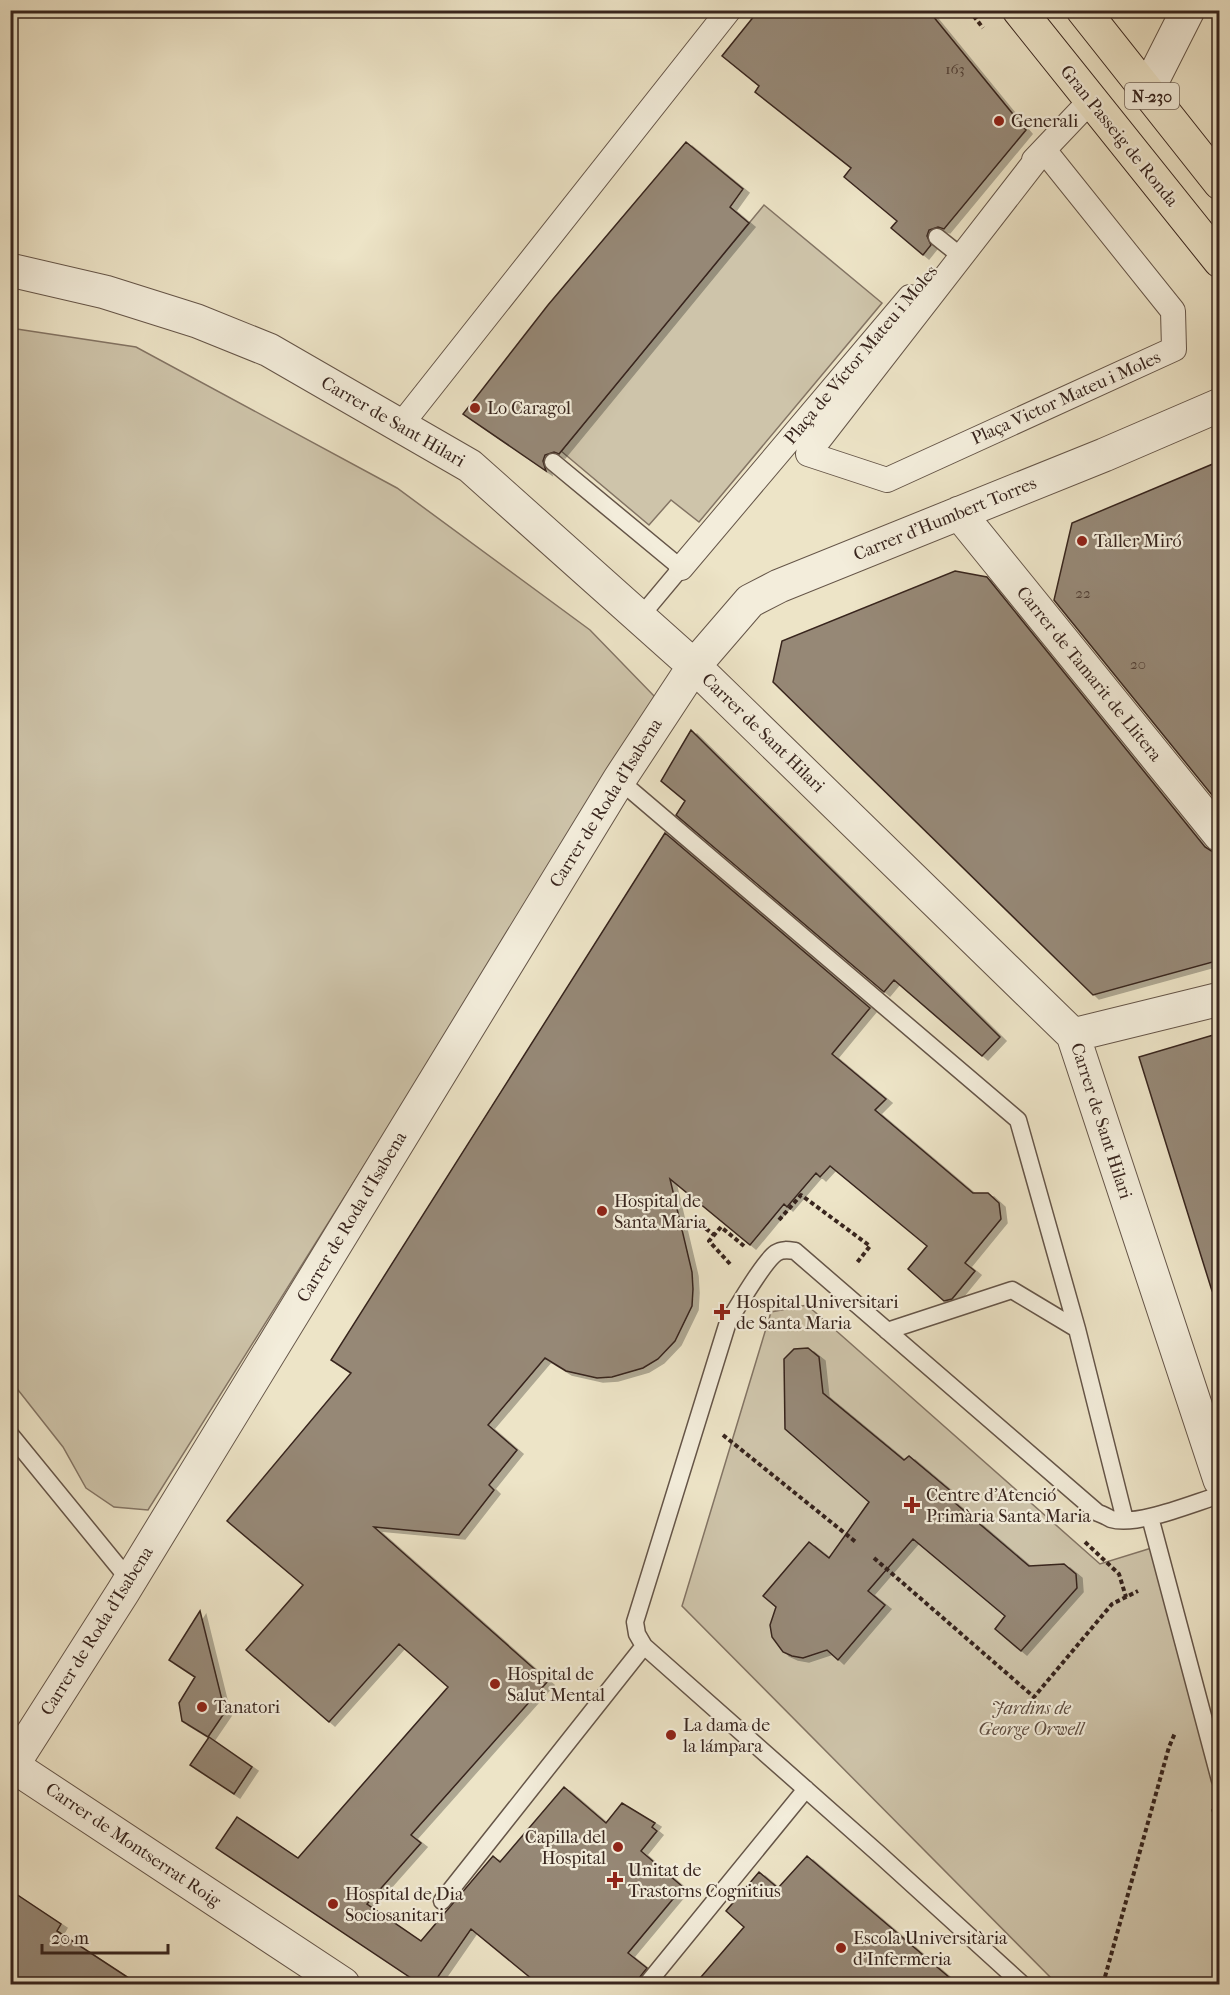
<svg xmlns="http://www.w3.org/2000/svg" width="1230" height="1995" font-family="'IM FELL French Canon',serif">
	<defs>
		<filter id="shadow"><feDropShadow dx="6" dy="4" stdDeviation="0" flood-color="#0004"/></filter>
	</defs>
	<rect width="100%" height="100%" fill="#ede4c7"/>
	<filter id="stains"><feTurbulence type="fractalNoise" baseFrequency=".00333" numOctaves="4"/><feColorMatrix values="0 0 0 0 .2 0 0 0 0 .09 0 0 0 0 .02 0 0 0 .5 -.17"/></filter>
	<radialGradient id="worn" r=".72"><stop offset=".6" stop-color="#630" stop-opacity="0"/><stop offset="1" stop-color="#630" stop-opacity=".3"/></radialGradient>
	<path fill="#cec4aa" stroke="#837464" stroke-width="1.5" d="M764 205 882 303 699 522 671 500 649 525 561 451Z
		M10 328 136 347 397 488 590 630 657 699 148 1510 114 1507 86 1488 63 1447 11 1381Z
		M807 1305 1100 1564 1158 1546 1219 1759V1984H1057L682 1606 771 1312Z"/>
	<path fill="#968876" stroke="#38251e" stroke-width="1.5" filter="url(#shadow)" d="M759 10H928L1026 130 944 229 938 227 929 230 927 236 931 245 923 255 891 228 897 221 844 177 851 168 755 92 759 86 722 56Z
		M686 142 743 189 730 207 749 223 559 454 554 452 545 455 543 461 546 471 463 414 548 305Z
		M1220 461V805L1054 600 1072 523Z
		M955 571 987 577 1205 847 1213 852 1220 853V960L1093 995 773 682 782 641Z
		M691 730 1000 1037 982 1056 894 980 884 992 676 815 685 801 661 781Z
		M665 833 870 1008 832 1054 886 1099 875 1110 973 1193H988L999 1203 1001 1219 965 1263 975 1271 952 1299 944 1301 908 1269 927 1246 830 1166 820 1177 816 1173 787 1207 784 1204 750 1245 670 1179 692 1272 693 1289 692 1306 675 1341 658 1359 643 1368 612 1377 597 1378 566 1371 545 1358 488 1425 517 1450 489 1485 494 1490 459 1535 374 1527 548 1681 411 1835 421 1843 367 1904 421 1941 493 1856 500 1862 564 1787 606 1823 622 1803 655 1823 652 1827 657 1831 641 1851 683 1887 628 1953 647 1968 639 1978 637 1984H538L471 1929 433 1984H420L216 1848 237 1817 298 1858 448 1687 399 1644 329 1722 246 1650 303 1585 227 1521 351 1373 331 1360Z
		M1220 1033V1290L1212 1291 1139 1057Z
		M808 1348 819 1357 823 1393 904 1460 909 1456 952 1492 948 1497 1029 1566 1064 1564 1076 1574 1077 1588 1021 1651 995 1629 1005 1616 913 1539 868 1591 885 1605 838 1660 827 1650 803 1658 792 1656 783 1652 772 1637 770 1625 776 1607 763 1596 809 1542 829 1558 869 1502 785 1429 784 1359 794 1349Z
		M200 1611 225 1712 208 1737 182 1721 179 1703 195 1677 169 1660Z
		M209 1737 252 1767 234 1794 190 1765Z
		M807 1856 957 1984H695L744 1927 726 1911 759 1872 778 1888Z
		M10 1890 61 1924 57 1931 138 1984H10Z"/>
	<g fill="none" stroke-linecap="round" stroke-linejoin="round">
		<defs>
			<path id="service" d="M937 237 952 249
				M553 462 681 568 640 617
				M619 780 1018 1120 1077 1329
				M887 1331 1012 1290 1077 1329 1125 1520
				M10 1434 130 1581
				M1150 1517 1220 1780
				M442 1901 644 1646
				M647 1984 806 1789
				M1022 1984 879 1854 644 1646 637 1634 635 1622 728 1322C737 1308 764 1261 776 1253 782 1249 788 1250 795 1251L1098 1513C1102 1514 1107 1517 1111 1519 1137 1527 1193 1503 1220 1495"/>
			<path id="pedestrian" d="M1044 150 1173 311 1174 349 887 480 808 454Z
				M1034 160 1090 101
				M400 426 729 10
				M681 568 910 297"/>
			<path id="minor" d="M1147 91 1188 10
				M10 270 105 292 197 321 269 350 470 466 694 666 1073 1035 1220 1480
				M959 513 1220 835
				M1073 1035 1220 999
				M13 1766 343 1984
				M10 1769 123 1592 619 780 694 666 750 601 779 586 1104 455 1220 405"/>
			<path id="primary" d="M1019 10 1220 261
				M1083 10 1220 183"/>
		</defs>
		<use href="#service" stroke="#655548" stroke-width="19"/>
		<use href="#pedestrian" stroke="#655548" stroke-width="26"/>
		<use href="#minor" stroke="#655548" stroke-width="35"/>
		<use href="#primary" stroke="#38251e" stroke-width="35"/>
		<path stroke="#38251e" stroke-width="4" stroke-dasharray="4.5 3" stroke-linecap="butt" d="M969 10 983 28
			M779 1220 801 1195 870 1246 856 1264
			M700 1224 714 1235
			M730 1264 709 1241 721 1227 744 1246
			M723 1435 857 1543
			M1085 1542 1119 1574 1126 1597
			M874 1558 1034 1697 1112 1604 1138 1591
			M1213 1809 1220 1834
			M1103 1984 1169 1747 1175 1733"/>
		<use href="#service" stroke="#f3eddb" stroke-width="16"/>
		<use href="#pedestrian" stroke="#f3eddb" stroke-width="24"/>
		<use href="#minor" stroke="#f3eddb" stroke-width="33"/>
		<use href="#primary" stroke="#ede4c7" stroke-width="33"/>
	</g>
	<g fill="#8f2418" stroke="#f3eddb" stroke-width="2">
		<circle cx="999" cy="121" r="6"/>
		<circle cx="475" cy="408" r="6"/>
		<circle cx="1082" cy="541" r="6"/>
		<circle cx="602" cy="1211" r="6"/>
		<path d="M719 1303h6v6h6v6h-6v6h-6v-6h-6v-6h6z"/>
		<path d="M909 1496h6v6h6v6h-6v6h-6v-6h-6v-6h6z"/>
		<circle cx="495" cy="1684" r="6"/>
		<circle cx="202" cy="1707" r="6"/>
		<circle cx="671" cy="1735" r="6"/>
		<circle cx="618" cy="1847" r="6"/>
		<path d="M612 1871h6v6h6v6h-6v6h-6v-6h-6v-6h6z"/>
		<circle cx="333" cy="1904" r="6"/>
		<circle cx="841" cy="1948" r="6"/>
	</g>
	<g text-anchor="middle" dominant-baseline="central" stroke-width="4.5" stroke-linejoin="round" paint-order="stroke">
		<g font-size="15" fill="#503e34">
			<text x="955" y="69">163</text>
			<text x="1083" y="593">22</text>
			<text x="1138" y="664">20</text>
		</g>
		<rect fill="#f3eddb" stroke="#706157" stroke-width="1.5" x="1125" y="83" width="54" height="26" rx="4.5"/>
		<g font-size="16" font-weight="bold" fill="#38251e">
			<text x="1152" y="96">N-230</text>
		</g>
		<g font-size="18" fill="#38251e" stroke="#f3eddb" text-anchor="start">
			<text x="1011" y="121">Generali</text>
			<text x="487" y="408">Lo Caragol</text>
			<text x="1094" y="541">Taller Miró</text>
			<text x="614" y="1201">Hospital de<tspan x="614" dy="21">Santa Maria</tspan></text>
			<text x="736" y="1302">Hospital Universitari<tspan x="736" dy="21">de Santa Maria</tspan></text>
			<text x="926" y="1495">Centre d'Atenció<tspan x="926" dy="21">Primària Santa Maria</tspan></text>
			<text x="507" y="1674">Hospital de<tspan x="507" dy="21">Salut Mental</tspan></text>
			<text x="214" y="1707">Tanatori</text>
			<text x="683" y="1725">La dama de<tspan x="683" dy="21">la lámpara</tspan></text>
			<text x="606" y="1837" text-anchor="end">Capilla del<tspan x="606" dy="21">Hospital</tspan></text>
			<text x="628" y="1870">Unitat de<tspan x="628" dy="21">Trastorns Cognitius</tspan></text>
			<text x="345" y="1894">Hospital de Dia<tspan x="345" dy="21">Sociosanitari</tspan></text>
			<text x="853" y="1938">Escola Universitària<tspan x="853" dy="21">d'Infermeria</tspan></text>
		</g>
		<g font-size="18" fill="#38251e" stroke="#f3eddb">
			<text transform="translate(1119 136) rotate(51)">Gran Passeig de Ronda</text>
			<text transform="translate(861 355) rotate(-50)">Plaça de Víctor Mateu i Moles</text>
			<text transform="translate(1066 398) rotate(-24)">Plaça Victor Mateu i Moles</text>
			<text transform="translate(393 422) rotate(30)">Carrer de Sant Hilari</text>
			<text transform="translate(945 519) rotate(-22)">Carrer d'Humbert Torres</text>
			<text transform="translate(1089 674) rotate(51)">Carrer de Tamarit de Llitera</text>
			<text transform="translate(763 733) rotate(44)">Carrer de Sant Hilari</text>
			<text transform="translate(606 803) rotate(-58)">Carrer de Roda d'Isabena</text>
			<text transform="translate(1101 1121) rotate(72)">Carrer de Sant Hilari</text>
			<text transform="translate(352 1217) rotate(-59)">Carrer de Roda d'Isabena</text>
			<text transform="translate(97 1631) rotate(-58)">Carrer de Roda d'Isabena</text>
			<text transform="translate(133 1845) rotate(34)">Carrer de Montserrat Roig</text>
		</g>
		<g font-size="18" font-style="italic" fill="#5e4d41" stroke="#f3eddb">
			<text x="1031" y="1708">Jardins de<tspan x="1031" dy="21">George Orwell</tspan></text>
		</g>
	</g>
	<rect width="1230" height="1995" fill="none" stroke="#ede4c7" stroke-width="36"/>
	<rect x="12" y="12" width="1206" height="1971" fill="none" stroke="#38251e" stroke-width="3"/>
	<rect x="18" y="18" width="1194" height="1959" fill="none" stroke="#38251e" stroke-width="1.5"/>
	<path d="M42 1944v9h126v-9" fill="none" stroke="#38251e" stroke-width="3"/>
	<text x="51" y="1944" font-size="18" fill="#38251e" stroke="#f3eddb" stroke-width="4.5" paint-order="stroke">20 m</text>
	<rect width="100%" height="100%" filter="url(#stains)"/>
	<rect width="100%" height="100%" fill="url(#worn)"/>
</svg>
